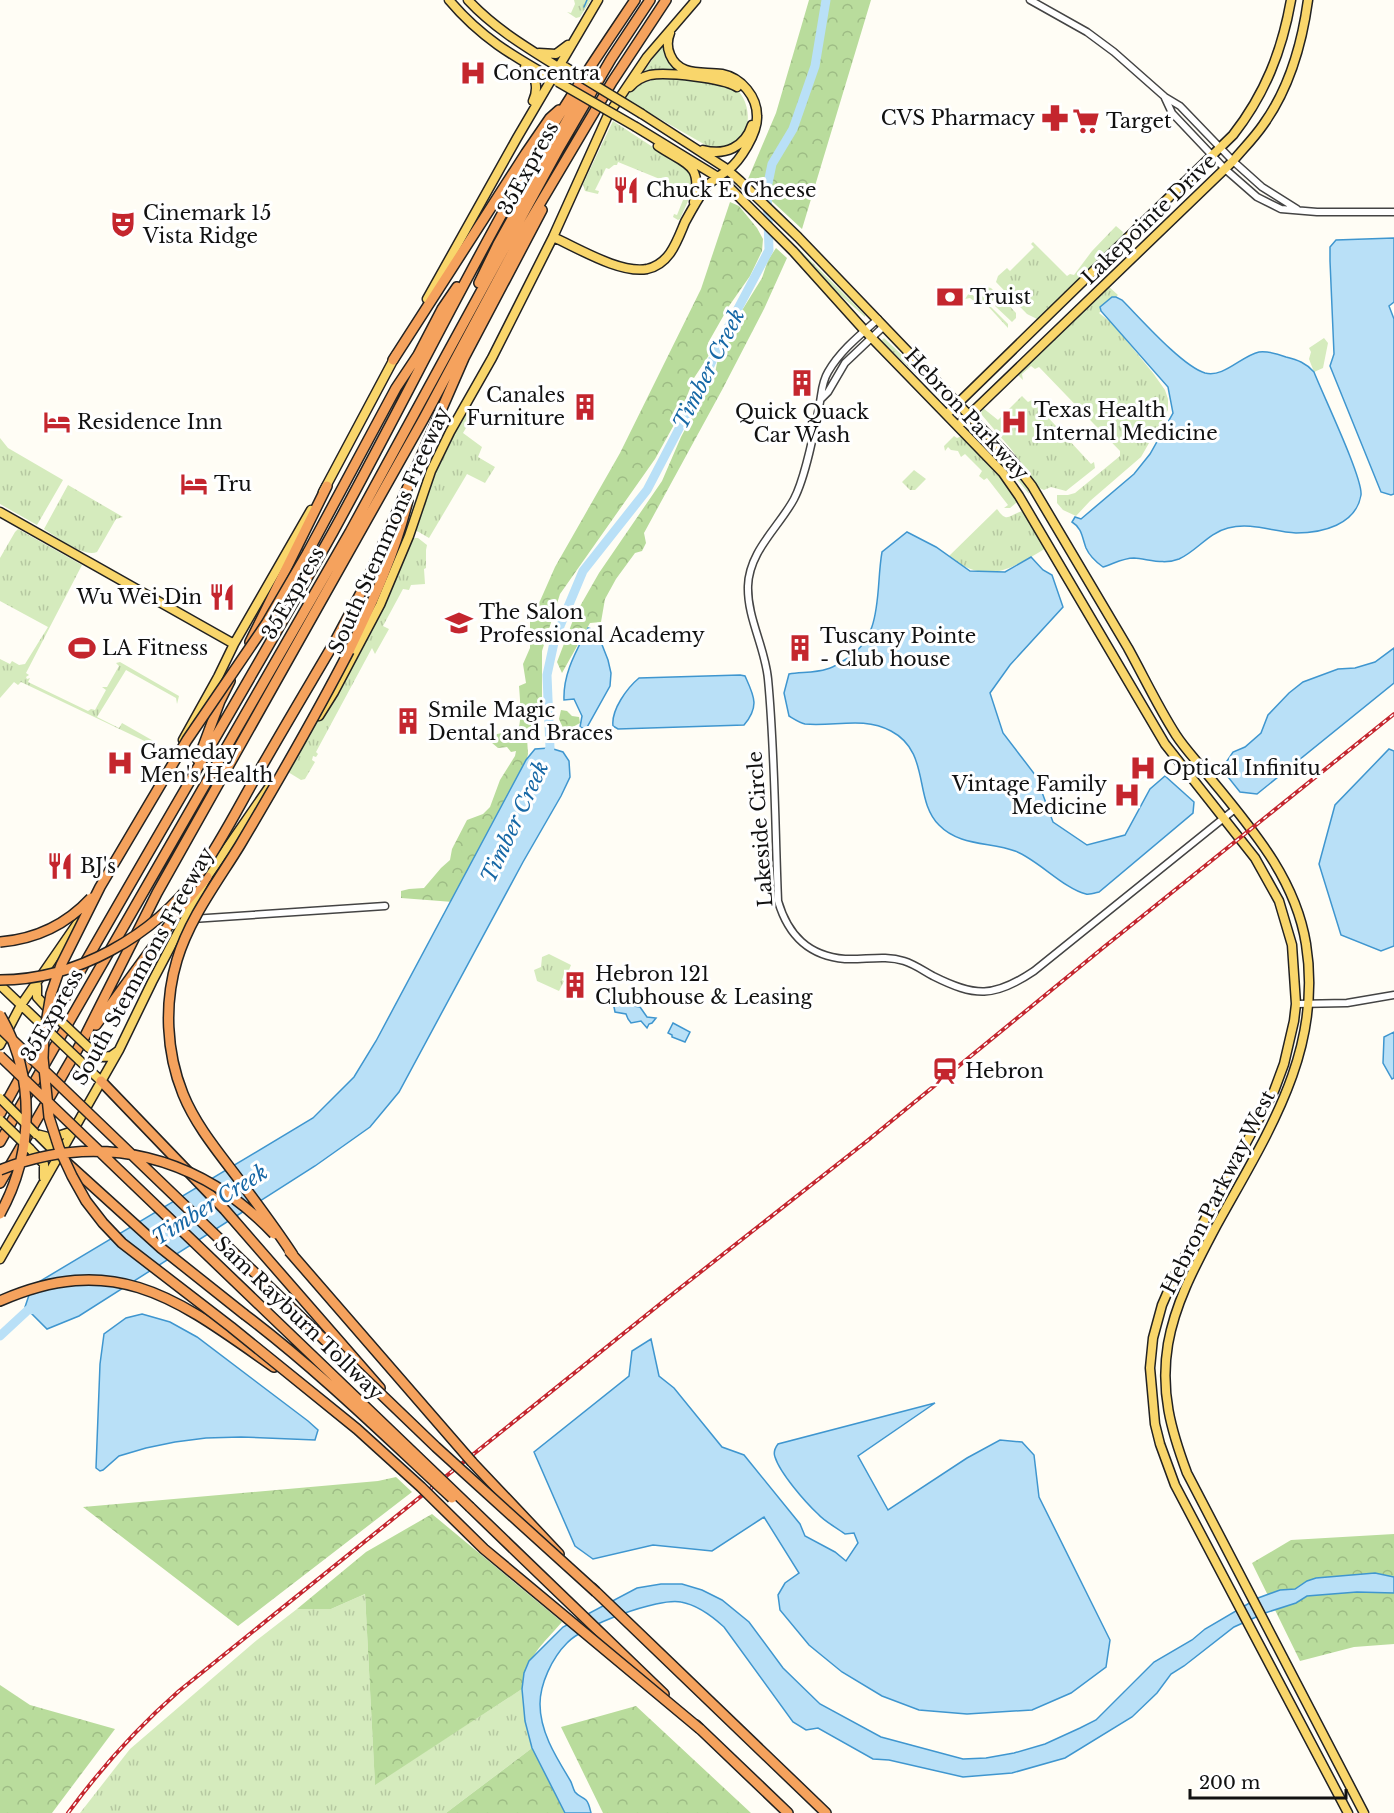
<svg xmlns="http://www.w3.org/2000/svg" width="1394" height="1813" font-family="'Libre Baskerville',serif">
	<defs>
		<pattern id="grass-tufts" width="24" height="20" patternUnits="userSpaceOnUse" patternTransform="scale(1.5)"><rect width="24" height="20" fill="#d5ebbd"/><path d="M3 7l-1-3M5 7V3M7 7l1-3M15 17l-1-3M17 17v-4M19 17l1-3" fill="none" stroke="#b6c8a1"/></pattern>
		<pattern id="forest-crowns" width="20" height="18" patternUnits="userSpaceOnUse" patternTransform="scale(1.5)"><rect width="20" height="18" fill="#b9dc9c"/><path d="M2 6a3 3 0 1 1 6 0M12 15a3 3 0 1 1 6 0" fill="none" stroke="#9ebc85"/></pattern>
	</defs>
	<rect width="100%" height="100%" fill="#fffdf5"/>
	<path fill="url(#grass-tufts)" d="M574 0H591L580 17 576 18 567 12 571 13 575 4Z
		M663 45H665L684 71 641 75Z
		M660 78C680 79 711 77 729 84 750 93 755 130 736 143 728 149 719 148 709 147L625 99C634 85 644 82 660 78Z
		M613 121 691 172C695 190 687 203 680 219L678 220 673 217 674 214 677 215 683 200 680 198 681 193 672 187V184L618 162 617 165H614L609 169 606 168 595 190 599 191 598 194 585 191 583 184Z
		M1116 226 1123 232 1122 234 1124 233 1125 236 1037 319 1027 314 996 282 998 276 1007 268 1010 271 1034 247 1031 244 1033 242 1067 276 1070 274 1074 275 1092 251Z
		M796 246 865 315V317L829 285 795 249Z
		M1108 286 1118 295 1099 313 1112 323 1153 373 1165 390 1168 399V410L1141 457 1090 501 1076 516 1063 510 1057 503V495H1068L1075 493 1120 456V451L1039 367 1035 369 1031 366 1022 374 1023 380 1018 375V372Z
		M986 287 991 288 998 295 992 302 991 307 1008 324V328L986 304 981 307 970 298 965 299 969 293 974 296 980 294 983 296 988 292 985 289Z
		M1002 298 1016 313V318L1012 322 995 306 998 299Z
		M884 338 945 396 949 401 947 403 881 341Z
		M1022 396 1028 402 1032 400 1091 464 1094 462 1095 468 1066 491 1051 487 1044 490 1039 488 1011 449 981 414 983 408 998 420Z
		M470 405 477 408 480 413 476 411 463 433 482 447 478 457 495 467 485 483 467 474 429 538 417 531 415 528 437 462Z
		M971 427C985 441 1028 476 1029 494L1013 474 968 429Z
		M954 436 957 438 962 436C981 456 1002 475 1017 500L1016 503 1010 508H1004L1008 505 987 478 984 480 979 476 982 471 965 454 961 457 958 451 951 450 948 447 945 451 944 446Z
		M0 438 8 448 63 480 37 525 0 504Z
		M914 470 926 479 915 490H910L902 482Z
		M68 485 123 517 116 519 97 552C84 558 55 536 44 529Z
		M997 509C1007 523 1008 516 1022 511L1046 548C1008 571 987 584 948 557Z
		M18 529 82 565 26 673 29 675 26 677 27 679 30 678 28 682 88 711 91 709 95 710 106 690 102 687H107L119 666 116 663 120 662 179 696 177 704 176 698 126 670 97 717 119 728 122 723 157 743 155 746 21 682 18 685 14 682 0 698V659L10 664 12 661 19 665 25 664 48 627 0 601V558L15 532Z
		M413 538H418L427 545 426 550V568L424 569 425 584 411 585 409 590 403 589 383 626 389 629 375 654 372 648 316 752 318 754 316 757 313 756 312 760 315 762 305 779 301 780 288 772 289 764 335 694 410 540Z
		M549 954 571 965 567 975 564 974 562 980 564 981 559 991 537 981 534 970 541 967 542 957Z
		M365 1594 375 1784 522 1689 525 1721 532 1748 446 1813H80L130 1749 257 1640 297 1609H331Z"/>
	<path fill="url(#forest-crowns)" d="M809 0H871L802 229 748 179 776 113Z
		M730 202 739 206 757 228 763 239 762 251 750 276 729 306 708 343 711 352 694 378 680 414 655 459 560 594 542 651V699L536 725 527 738 528 754 524 770 453 902 401 898V891L409 889 424 888 441 868 450 860 452 849 467 820 483 814 490 807 500 780 515 756 516 751 511 752 507 747 498 748 485 737V732L492 735 518 730C522 720 520 698 519 686L526 683 523 664 530 648V617L540 601 555 567 620 453 701 289Z
		M776 248 787 258 764 309 722 390 644 533 646 543 642 551 635 553 616 579 605 599 601 622 590 623 562 673 557 662 575 615 599 573 662 481 681 437 715 373 719 353 728 333 762 278 768 260Z
		M561 710 567 711 572 716 579 717 580 723 571 728H563L559 719Z
		M396 1477 412 1492 238 1626 83 1507 378 1481Z
		M432 1514 562 1622C543 1644 525 1658 522 1689L375 1785 365 1594 331 1609H297L366 1552Z
		M1394 1534V1644L1354 1647 1300 1661 1252 1563 1291 1540Z
		M0 1685 30 1705 115 1729 52 1813H0Z
		M636 1706 751 1813H603L561 1727Z
		M532 1748 565 1813H446Z"/>
	<path fill="#d5ebbd" d="M1324 338 1328 343 1323 368 1314 372 1309 359 1311 352 1309 348Z"/>
	<path fill="#b9e0f7" stroke="#3f96cf" stroke-width="1.5" d="M1394 238V302L1389 306 1394 319V494L1391 495 1381 492 1330 366 1334 354 1330 261V247L1336 240Z
		M1112 297H1116L1122 300C1140 318 1182 366 1205 373 1224 378 1241 356 1259 352 1268 351 1278 354 1286 357 1298 360 1306 363 1314 372 1322 393 1363 478 1361 495 1356 525 1322 533 1296 533 1273 532 1252 522 1228 528 1208 533 1197 551 1179 559 1164 565 1148 559 1134 558 1123 558 1113 564 1103 567 1096 562 1090 557 1086 548 1082 537 1082 528 1072 522L1075 517 1081 519 1134 474 1150 454 1173 413 1168 387 1101 311 1100 307Z
		M907 532 936 547 970 571 1005 572 1031 557 1043 570 1052 575 1063 607 1010 665 990 693 1003 733 1036 776 1053 822 1087 845 1125 835 1150 789 1165 776 1194 802 1193 813 1099 892C1095 893 1089 895 1086 894 1064 889 1037 859 1015 851 990 842 959 846 939 825 913 799 931 752 891 731 863 716 834 727 805 724 800 723 794 719 789 716L784 693 789 674C801 672 815 673 827 669 832 668 838 664 843 661 885 638 875 591 882 552Z
		M588 628 595 630 597 632 608 660 611 673 610 686 586 729 580 727 582 716 574 699 564 700C563 673 576 652 588 628Z
		M1394 648V683L1257 794 1240 792 1228 777 1225 764 1233 752 1245 747 1261 733 1268 715 1289 693 1303 682 1338 669 1355 668 1375 662Z
		M740 675 745 676C754 696 760 706 744 725L618 729 613 726C611 710 627 688 639 678Z
		M550 748 563 752 569 761 570 777 561 796 523 862 399 1092 370 1127 315 1166 79 1316 47 1329 25 1307 32 1286 313 1118 354 1077 376 1041 526 760 535 749Z
		M1389 749 1394 751V946L1381 951 1341 935 1319 864 1335 805Z
		M624 997 634 1006 640 1007 647 1017 656 1018 652 1023 649 1024 647 1028 641 1021 631 1023 628 1019 626 1014 615 1012 613 1002 617 998Z
		M673 1023 690 1032 685 1042 672 1037V1035L668 1033Z
		M1394 1032V1078L1392 1079 1383 1063 1384 1037Z
		M142 1314 170 1322 197 1337 308 1421 318 1430 315 1440 241 1437 206 1438 175 1442 146 1448 119 1456 103 1470 100 1471 96 1468 100 1364 104 1334 126 1318Z
		M651 1339 659 1376 674 1388 722 1447 744 1455 800 1524 805 1536 835 1552 846 1561 858 1543 854 1533 845 1534C836 1527 825 1522 818 1514 805 1502 780 1473 775 1457 773 1452 775 1448 778 1444L935 1403 858 1456 888 1510 967 1458 1000 1440 1022 1442 1034 1455 1039 1497 1110 1640 1106 1667 1071 1693 1032 1710 967 1714 919 1710 882 1696 842 1672 809 1645 780 1610 778 1595 785 1583 799 1573 764 1517 712 1551 653 1545 593 1559 575 1546 534 1452 629 1376 632 1351Z
		M1375 1573 1394 1577V1593L1357 1592 1307 1596 1296 1603 1265 1613 1234 1627 1184 1666 1171 1674 1157 1693 1132 1717 1065 1758 1012 1773 963 1777 889 1760 873 1759 818 1728 806 1730 793 1722 724 1627C712 1616 698 1605 681 1602 659 1597 582 1626 567 1643 552 1658 540 1684 540 1704 540 1732 556 1757 570 1780 572 1783 573 1789 575 1792 578 1796 583 1797 586 1800 589 1803 590 1809 591 1813H565L532 1748 525 1721 522 1689 524 1673 529 1661 563 1627 637 1588 661 1584H682L702 1590 722 1600 749 1622 783 1668 820 1704 881 1737 963 1759 986 1758 1014 1753 1045 1744 1080 1728 1096 1720 1154 1662 1192 1640 1205 1629 1258 1598 1280 1590 1295 1589 1307 1581 1316 1578Z"/>
	<g fill="none" stroke-linecap="round" stroke-linejoin="round">
		<path stroke="#3f96cf" stroke-width="1.5" d="M584 7 587 0"/>
		<path stroke="#b9e0f7" stroke-width="9" d="M545 759 550 748 547 675 555 638 583 571 647 490 694 400 724 335 769 250 767 188 772 164 793 129 815 66 826 0
			M0 1336 28 1310 38 1309"/>
		<defs>
			<path id="minor" d="M1030 0 1087 32 1114 52 1165 97 1180 106 1233 161 1262 187 1297 209
				M1165 98 1172 113 1225 169 1257 197 1281 209 1317 212H1394
				M878 319C860 335 840 351 828 372 822 382 822 391 820 402 815 428 806 476 794 499 779 527 749 551 748 586 747 618 765 647 768 679 775 752 775 827 778 901 788 935 808 956 845 959 865 960 885 955 904 961 914 964 924 971 933 976 975 997 994 998 1034 971L1235 809
				M821 399 828 392 845 363 884 326
				M192 919 385 906
				M1296 1004 1347 1003 1394 995"/>
			<path id="major" d="M449 0C481 38 513 56 555 80
				M468 0C494 28 526 47 558 67H562
				M539 53 556 54 568 45
				M525 67C536 75 539 88 533 101
				M630 87C635 81 642 77 650 75 667 72 723 78 737 87
				M642 114 724 167 740 181 798 237 1012 460 1032 486C1064 540 1096 594 1128 648 1144 677 1158 707 1176 735 1185 749 1197 761 1207 774 1249 826 1295 876 1306 944 1324 1054 1263 1140 1213 1232 1194 1268 1175 1304 1168 1344 1160 1392 1171 1430 1187 1473L1364 1813
				M636 127 721 179 793 251 865 331 1003 473 1019 496 1165 744 1255 858 1279 901 1292 945 1296 1004 1294 1021 1284 1064 1274 1091 1175 1275 1162 1305 1153 1338 1150 1368 1155 1424 1160 1444 1175 1485 1348 1813
				M658 146C686 165 703 163 694 202
				M703 150C725 156 745 147 752 125
				M553 237C578 248 620 274 647 269 670 264 677 241 685 222 691 211 699 197 706 187 713 179 720 176 728 170 740 161 758 133 757 116 757 97 742 78 722 74 710 72 697 74 686 70 671 65 664 47 670 33
				M427 299 517 138 598 0
				M947 414 1233 135C1265 94 1282 51 1291 0
				M958 426 1233 161C1243 149 1254 138 1263 125 1289 89 1302 44 1308 0
				M323 492 396 355
				M0 512 234 644
				M319 716 334 692 380 605 409 536 431 471 450 432 492 358 553 237 608 115 647 57 696 0
				M183 740 218 677 234 644 311 510
				M0 985 41 1024
				M37 986V997L49 1010
				M0 1045 21 1005 83 915
				M88 1047 101 1057 111 1056 118 1051
				M79 1060 101 1081
				M36 1134 52 1138 73 1131
				M39 1136 59 1156
				M30 1149 44 1164V1178
				M0 1259 119 1050 152 982 207 877 272 783"/>
			<path id="highway" d="M479 283 498 244 585 88 587 75
				M393 360 526 153 550 118 559 110
				M308 552 396 388 418 355 442 309 457 287
				M250 642 327 486
				M334 643 366 583 464 358 542 210
				M349 651C373 601 395 554 408 500
				M198 760 220 701 230 681
				M96 1025 185 903 207 877
				M101 1081 225 1210 380 1388
				M0 1114C107 918 224 727 333 532 401 408 463 280 534 157 565 103 600 52 635 0
				M0 1142 350 532 558 150 611 59 650 0
				M66 1162 161 1248 244 1314
				M0 1183 84 1038 157 893 424 418 525 229 612 82 666 0
				M0 1301C118 1249 181 1302 274 1367
				M472 1462 559 1554
				M470 1507 664 1694
				M592 1588 826 1813
				M696 1725 788 1813"/>
		</defs>
		<use href="#minor" stroke="#444" stroke-width="9"/>
		<use href="#major" stroke="#222" stroke-width="11"/>
		<use href="#highway" stroke="#222" stroke-width="12"/>
		<use href="#minor" stroke="#fff" stroke-width="6"/>
		<use href="#major" stroke="#f9d66b" stroke-width="8"/>
		<use href="#highway" stroke="#f5a25d" stroke-width="9"/>
		<defs>
			<path id="rail" d="M68 1813C101 1768 137 1728 179 1691L670 1296 867 1141 1104 947 1394 714"/>
		</defs>
		<use href="#rail" stroke="#c4262e" stroke-width="4"/>
		<use href="#rail" stroke="#fff" stroke-width="1.5" stroke-dasharray="4.5" stroke-linecap="butt"/>
		<defs>
			<path id="major-bridge" d="M565 67 642 114
				M558 82 636 127
				M49 1010 88 1047
				M41 1024 79 1060
				M0 1098 36 1134
				M0 1120 30 1149"/>
			<path id="highway-bridge" d="M308 552 266 624 187 740 100 887 61 965 51 994 44 1035 43 1058 49 1117 59 1148 72 1176 86 1201 103 1223 122 1243 231 1327 357 1429 421 1487 484 1549 700 1729
				M0 942C37 939 66 925 91 898
				M0 980C76 980 154 936 198 875 219 845 236 812 254 780 280 734 307 689 334 643
				M0 1015C36 1076 34 1153 0 1214
				M0 1028 436 1447 596 1592
				M0 1056 470 1507
				M0 1170C101 1130 200 1156 274 1234
				M289 1251 472 1462
				M293 1255C276 1229 258 1205 240 1181 219 1153 196 1126 183 1094 166 1052 164 1003 177 960 189 919 218 881 240 845 278 781 315 717 349 651
				M244 1314C318 1370 384 1435 452 1498"/>
		</defs>
		<use href="#major-bridge" stroke="#222" stroke-width="11" stroke-linecap="butt"/>
		<use href="#highway-bridge" stroke="#222" stroke-width="12" stroke-linecap="butt"/>
		<use href="#major-bridge" stroke="#f9d66b" stroke-width="8"/>
		<use href="#highway-bridge" stroke="#f5a25d" stroke-width="9"/>
	</g>
	<defs>
		<symbol id="hospital-bare" viewBox="-9 -9 18 18"><path d="M-5-5h3v3.5h4V-5h3V5h-3V1.5h-4V5h-3Z" fill="#c4262e" stroke="#fff" stroke-width="2.5" paint-order="stroke"/></symbol>
		<symbol id="pharmacy-bare" viewBox="-9 -9 18 18"><path d="M-2-6h4v4h4v4h-4v4h-4v-4h-4v-4h4Z" fill="#c4262e" stroke="#fff" stroke-width="2.5" paint-order="stroke"/></symbol>
		<symbol id="supermarket-bare" viewBox="-9 -9 18 18"><path d="M-6-5.5h2.5l.6 2H6L4.5 2H-2.5L-4.4-4H-6ZM-1.5 3.2a1.3 1.3 0 1 0 .1 0ZM3 3.2a1.3 1.3 0 1 0 .1 0Z" fill="#c4262e" stroke="#fff" stroke-width="2.5" paint-order="stroke"/></symbol>
		<symbol id="restaurant-bare" viewBox="-9 -9 18 18"><path d="M-5-6h1v4h1v-4h1v4h1v-4h1v5L-1.5 .5V6h-2V.5L-5-1ZM5-6V6H3V1.5H1.5Q1.5-4 5-6Z" fill="#c4262e" stroke="#fff" stroke-width="2.5" paint-order="stroke"/></symbol>
		<symbol id="theatre-bare" viewBox="-9 -9 18 18"><path d="M-5-5.5Q0-4 5-5.5V0Q5 5 0 6Q-5 5-5 0ZM-3.3-2.5H-1v1.5H-3.3ZM1-2.5H3.3v1.5H1ZM-2.8 1Q0 5.5 2.8 1Z" fill="#c4262e" stroke="#fff" stroke-width="2.5" paint-order="stroke"/></symbol>
		<symbol id="bank-bare" viewBox="-9 -9 18 18"><path d="M-6-4H6V4H-6ZM0-2.3a2.3 2.3 0 1 0 0 4.6a2.3 2.3 0 1 0 0-4.6Z" fill="#c4262e" stroke="#fff" stroke-width="2.5" paint-order="stroke"/></symbol>
		<symbol id="building-bare" viewBox="-9 -9 18 18"><path d="M-4-6H4V6H1V3H-1V6H-4ZM-2.5-4.3h1.7v1.8h-1.7ZM.8-4.3h1.7v1.8H.8ZM-2.5-1h1.7V.8h-1.7ZM.8-1h1.7V.8H.8Z" fill="#c4262e" stroke="#fff" stroke-width="2.5" paint-order="stroke"/></symbol>
		<symbol id="hotel-bare" viewBox="-9 -9 18 18"><path d="M-6-4.5h1.5V1H6V5H4.5V3h-9V5H-6ZM-4 0a1.8 1.8 0 1 1 3.6 0ZM.5 0V-2.5h3Q6-2.5 6 0Z" fill="#c4262e" stroke="#fff" stroke-width="2.5" paint-order="stroke"/></symbol>
		<symbol id="school-bare" viewBox="-9 -9 18 18"><path d="M0-5L7-2L0 1L-7-2ZM-4 1L0 2.5L4 1V4Q0 6-4 4Z" fill="#c4262e" stroke="#fff" stroke-width="2.5" paint-order="stroke"/></symbol>
		<symbol id="stadium-bare" viewBox="-9 -9 18 18"><path d="M0-5a6.5 5 0 1 0 0 10a6.5 5 0 1 0 0-10ZM-3.5-1.8h7v3.6h-7Z" fill="#c4262e" stroke="#fff" stroke-width="2.5" paint-order="stroke"/></symbol>
		<symbol id="station-bare" viewBox="-9 -9 18 18"><path d="M-3-6H3Q5-6 5-4V2Q5 4 3 4L4.5 6H3L1.5 4h-3L-3 6H-4.5L-3 4Q-5 4-5 2V-4Q-5-6-3-6ZM-3.5-4v3h7v-3ZM-3.5 1v1.5H-2V1ZM2 1v1.5H3.5V1Z" fill="#c4262e" stroke="#fff" stroke-width="2.5" paint-order="stroke"/></symbol>
	</defs>
	<g fill-rule="evenodd">
		<use href="#hospital-bare" x="454" y="54" width="38" height="38"/>
		<use href="#pharmacy-bare" x="1036" y="99" width="38" height="38"/>
		<use href="#supermarket-bare" x="1067" y="102" width="38" height="38"/>
		<use href="#restaurant-bare" x="607" y="171" width="38" height="38"/>
		<use href="#theatre-bare" x="104" y="205" width="38" height="38"/>
		<use href="#bank-bare" x="931" y="278" width="38" height="38"/>
		<use href="#building-bare" x="783" y="364" width="38" height="38"/>
		<use href="#building-bare" x="566" y="388" width="38" height="38"/>
		<use href="#hotel-bare" x="38" y="403" width="38" height="38"/>
		<use href="#hospital-bare" x="995" y="403" width="38" height="38"/>
		<use href="#hotel-bare" x="175" y="465" width="38" height="38"/>
		<use href="#restaurant-bare" x="203" y="578" width="38" height="38"/>
		<use href="#school-bare" x="440" y="604" width="38" height="38"/>
		<use href="#stadium-bare" x="63" y="629" width="38" height="38"/>
		<use href="#building-bare" x="781" y="629" width="38" height="38"/>
		<use href="#building-bare" x="389" y="702" width="38" height="38"/>
		<use href="#hospital-bare" x="101" y="744" width="38" height="38"/>
		<use href="#hospital-bare" x="1124" y="749" width="38" height="38"/>
		<use href="#hospital-bare" x="1108" y="776" width="38" height="38"/>
		<use href="#restaurant-bare" x="41" y="847" width="38" height="38"/>
		<use href="#building-bare" x="556" y="966" width="38" height="38"/>
		<use href="#station-bare" x="926" y="1052" width="38" height="38"/>
	</g>
	<g text-anchor="middle" dominant-baseline="central" stroke-width="6" stroke-linejoin="round" paint-order="stroke">
		<g font-size="20" fill="#111" stroke="#fff" text-anchor="start">
			<text x="493" y="73">Concentra</text>
			<text x="1035" y="118" text-anchor="end">CVS Pharmacy</text>
			<text x="1106" y="121">Target</text>
			<text x="646" y="190">Chuck E. Cheese</text>
			<text x="143" y="213">Cinemark 15<tspan x="143" dy="23">Vista Ridge</tspan></text>
			<text x="970" y="297">Truist</text>
			<text x="565" y="395" text-anchor="end">Canales<tspan x="565" dy="23">Furniture</tspan></text>
			<text x="1034" y="410">Texas Health<tspan x="1034" dy="23">Internal Medicine</tspan></text>
			<text x="802" y="412" text-anchor="middle">Quick Quack<tspan x="802" dy="23">Car Wash</tspan></text>
			<text x="77" y="422">Residence Inn</text>
			<text x="214" y="484">Tru</text>
			<text x="202" y="597" text-anchor="end">Wu Wei Din</text>
			<text x="479" y="612">The Salon<tspan x="479" dy="23">Professional Academy</tspan></text>
			<text x="820" y="636">Tuscany Pointe<tspan x="820" dy="23">- Club house</tspan></text>
			<text x="102" y="648">LA Fitness</text>
			<text x="428" y="710">Smile Magic<tspan x="428" dy="23">Dental and Braces</tspan></text>
			<text x="140" y="752">Gameday<tspan x="140" dy="23">Men's Health</tspan></text>
			<text x="1163" y="768">Optical Infinitu</text>
			<text x="1107" y="784" text-anchor="end">Vintage Family<tspan x="1107" dy="23">Medicine</tspan></text>
			<text x="80" y="866">BJ's</text>
			<text x="595" y="974">Hebron 121<tspan x="595" dy="23">Clubhouse &amp; Leasing</tspan></text>
			<text x="965" y="1071">Hebron</text>
		</g>
		<g font-size="20" fill="#111" stroke="#fff">
			<text transform="translate(528 168) rotate(-61)">35Express</text>
			<text transform="translate(1149 219) rotate(-44)">Lakepointe Drive</text>
			<text transform="translate(967 414) rotate(47)">Hebron Parkway</text>
			<text transform="translate(389 530) rotate(-66)">South Stemmons Freeway</text>
			<text transform="translate(293 593) rotate(-60)">35Express</text>
			<text transform="translate(760 829) rotate(-94)">Lakeside Circle</text>
			<text transform="translate(143 966) rotate(-61)">South Stemmons Freeway</text>
			<text transform="translate(52 1015) rotate(-60)">35Express</text>
			<text transform="translate(1218 1192) rotate(-63)">Hebron Parkway West</text>
			<text transform="translate(299 1318) rotate(44)">Sam Rayburn Tollway</text>
		</g>
		<g font-size="21" font-style="italic" fill="#1768a6" stroke="#fff">
			<text transform="translate(709 369) rotate(-63)">Timber Creek</text>
			<text transform="translate(515 822) rotate(-65)">Timber Creek</text>
			<text transform="translate(210 1205) rotate(-32)">Timber Creek</text>
		</g>
	</g>
	<path d="M1190 1789v9h156v-9" fill="none" stroke="#111111" stroke-width="3"/>
	<text x="1199" y="1789" font-size="18" fill="#111111" stroke="#ffffff" stroke-width="4.5" paint-order="stroke">200 m</text>
</svg>
